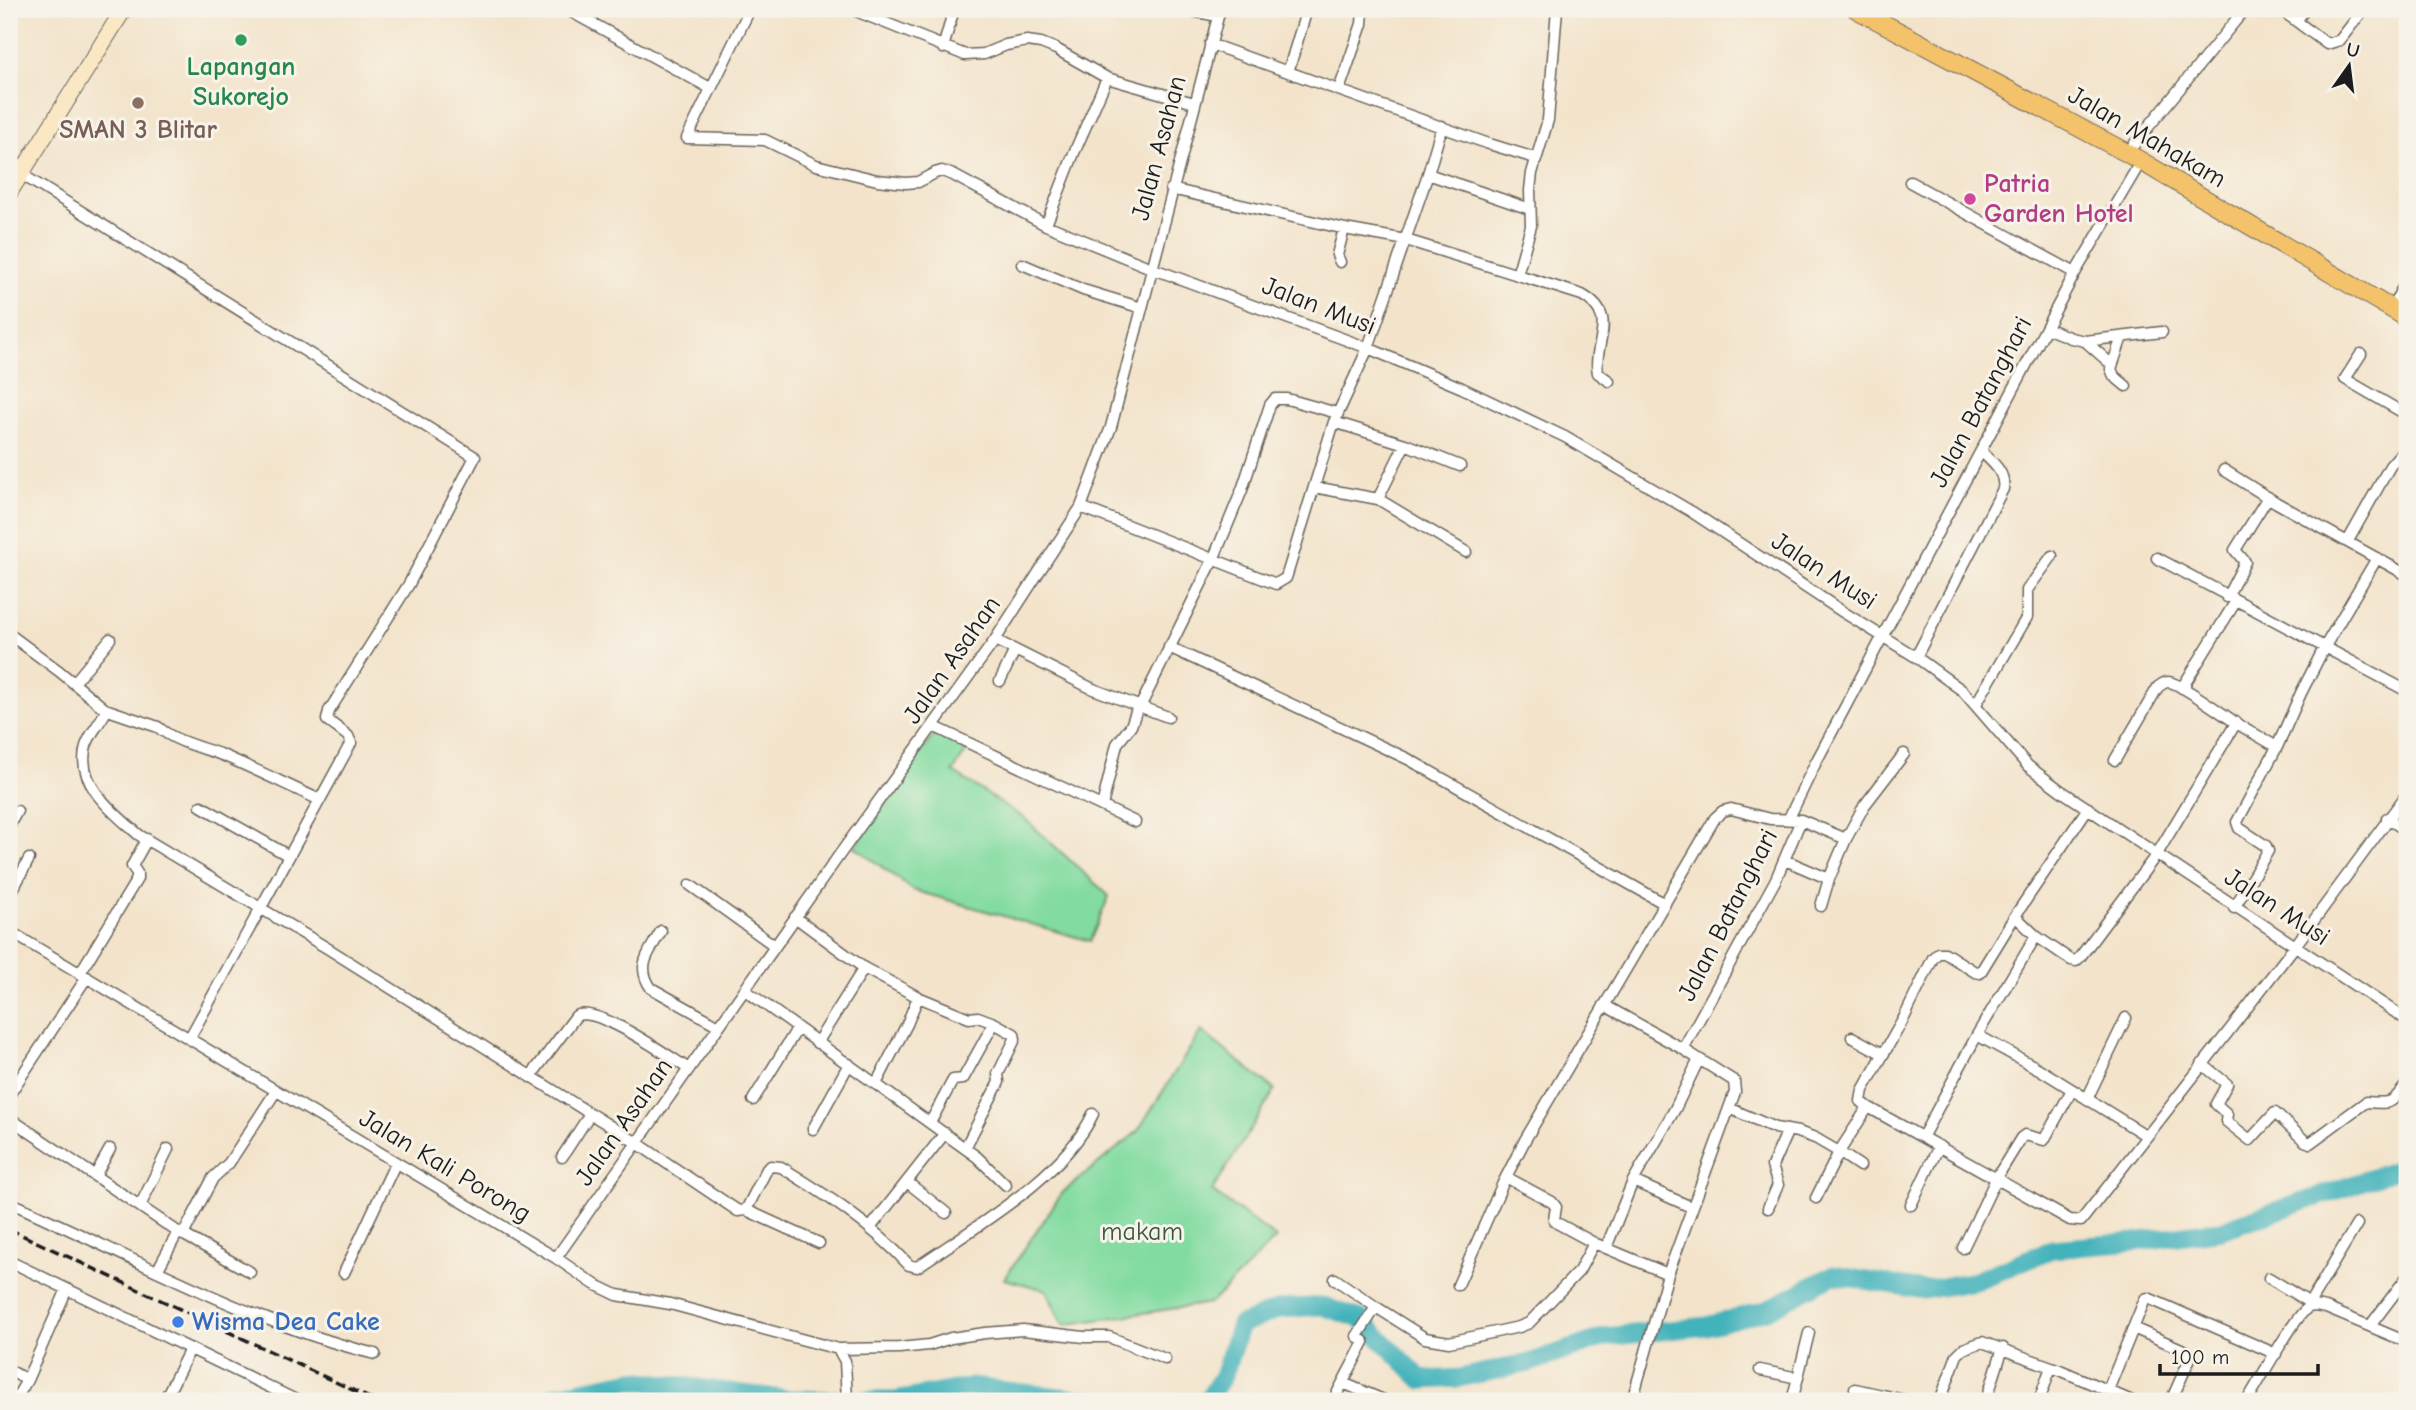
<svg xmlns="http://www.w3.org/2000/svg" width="2416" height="1410" font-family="'Comic Neue',sans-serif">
	<rect width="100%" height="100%" fill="#f7f3e8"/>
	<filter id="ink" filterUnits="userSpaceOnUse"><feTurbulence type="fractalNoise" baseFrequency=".0143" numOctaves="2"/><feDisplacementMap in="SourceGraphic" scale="14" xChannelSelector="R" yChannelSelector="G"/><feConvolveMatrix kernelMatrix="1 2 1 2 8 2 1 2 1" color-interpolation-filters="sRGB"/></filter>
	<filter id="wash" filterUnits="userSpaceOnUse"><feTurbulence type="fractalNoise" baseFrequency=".00686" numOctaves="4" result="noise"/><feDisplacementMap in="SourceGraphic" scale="28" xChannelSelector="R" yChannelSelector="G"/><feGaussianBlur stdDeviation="1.57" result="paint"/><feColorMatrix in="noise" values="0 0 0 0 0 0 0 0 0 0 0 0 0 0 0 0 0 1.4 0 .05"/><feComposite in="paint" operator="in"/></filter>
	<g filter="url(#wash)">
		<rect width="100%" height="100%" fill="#f3e3ca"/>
		<path fill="#82dba0" stroke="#4f7c5e" stroke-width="2" d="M935 733 967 750 953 772 1024 818 1109 896 1090 941 913 890 855 847Z
			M1201 1031 1275 1090 1212 1191 1276 1238 1211 1303 1063 1325 1046 1290 1004 1279 1062 1193 1137 1132Z"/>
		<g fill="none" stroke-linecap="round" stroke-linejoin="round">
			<path stroke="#42b2bb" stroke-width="19" d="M541 1401 556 1395 633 1380 784 1399 891 1401
				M894 1401 970 1387 1098 1401
				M1207 1401 1224 1374 1240 1325 1280 1309 1322 1306 1361 1319 1422 1380 1459 1378 1529 1363 1605 1337 1707 1326 1767 1310 1833 1275 1924 1290 1975 1281 2052 1249 2134 1242 2221 1230 2407 1166"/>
		</g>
	</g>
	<g filter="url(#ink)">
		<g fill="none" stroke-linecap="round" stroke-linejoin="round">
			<defs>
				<path id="minor" d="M566 9 710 88
					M750 9 687 138 765 140 816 165 877 180 906 183 918 182 935 173 942 171 953 175 1046 225 1151 268 1368 348 1462 388 1565 437 1692 512 1843 612 1916 657 1963 691 2028 766 2060 790 2407 1020
					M851 9 965 55 984 54 1006 45 1027 41 1041 43 1056 49 1107 78 1194 103
					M1182 9 1218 16
					M2280 9 2327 44 2340 40 2364 9
					M2296 21 2305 9
					M1210 44 1486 143 1535 158
					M943 48 954 9
					M1288 72 1307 9
					M1339 90 1362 24 1363 10 1360 9
					M2127 153 2245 9
					M21 174 475 457 409 584 329 711 327 720 348 736 351 743 189 1039
					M1428 174 1530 209
					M1910 182 2075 273
					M1171 189 1350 230 1406 240 1582 295C1621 317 1592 343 1598 373L1609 381
					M1046 225 1074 153 1107 78
					M1340 262 1337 255 1344 229
					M1022 264 1083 290 1142 308
					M1517 275 1531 226 1530 190 1532 173 1548 120 1557 9
					M2046 328 2071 338 2085 341 2162 332
					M2122 337 2111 369 2114 376 2126 386
					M2085 341 2111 364
					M2361 354 2345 379 2407 415
					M1334 422 1405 444 1460 466
					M2224 470 2277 503 2407 575
					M1314 487 1378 499 1466 552
					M1378 499 1405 444
					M1081 507 1276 584 1286 578 1334 422 1368 348 1428 174 1442 126
					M2348 541 2390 466 2407 446
					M2157 558 2407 691
					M2227 597 2245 562 2235 550 2268 497
					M9 634 59 671 105 709 158 727C175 742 201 747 222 755 255 769 287 785 320 800
					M995 640 1093 689 1168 717
					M1169 647 1408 759 1665 904
					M1916 657 2003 489C2006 472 1992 462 1981 451
					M1000 681 1015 650
					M74 683 110 639
					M2182 688 2236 601
					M1976 704 2027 617V590L2052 556
					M1140 707 1213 560 1242 490 1270 405 1275 399H1287L1337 413
					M105 709V713C99 724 90 734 86 746 75 784 114 813 139 835L327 948 637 1143 738 1211 746 1210 767 1169 771 1166 781 1167C828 1196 871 1224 909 1265L917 1267C973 1228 1064 1177 1093 1114
					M2236 723 2277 747
					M933 726 1135 822
					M201 806 289 856
					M1102 806 1117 744 1131 726 1138 706
					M1789 818 1815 764 2075 273 2140 163
					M2387 818 2407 831
					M1801 820 1846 839 1829 879 1821 906
					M9 826 17 811
					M1846 839 1864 806 1904 754
					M1785 860 1829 879
					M690 885 775 946
					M9 897 29 859
					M2234 908 2268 851 2266 846 2239 828 2237 822 2277 747 2301 693 2324 648 2377 558
					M795 917 864 968
					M9 931 556 1258 594 1284 617 1295 670 1304 838 1349 845 1361 847 1401
					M661 931C650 952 635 965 651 988L719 1026
					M2036 936 2015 916 2088 808
					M80 973 137 879V873L132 866 147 839
					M745 990 977 1157 1006 1185
					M1604 1005 1683 1049
					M1977 1035 2039 1069 2147 1136
					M1852 1037 1883 1054
					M817 1043 864 968 918 997 969 1018 978 1017 994 1023 963 1079 953 1080 930 1123
					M2202 1064 2227 1084 2216 1104 2227 1114 2226 1121 2250 1140 2275 1113 2305 1141 2310 1143 2366 1102C2391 1103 2390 1106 2407 1084
					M530 1077 576 1016C597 1005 668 1056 689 1069
					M876 1084 907 1024 918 997
					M9 1095 87 977
					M2087 1099 2126 1018
					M753 1100 797 1029
					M1868 1107 1861 1101 1863 1090 1904 1018 1933 958 1938 953H1945L1975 972 1980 973 2015 916
					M1729 1108 1775 1128 1798 1132 1815 1138 1839 1152 1868 1107 2070 1220 2081 1221 2295 946 2407 794
					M9 1118 175 1230 250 1272
					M813 1129 849 1064
					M1923 1136 1977 1035 2036 936 2071 960 2076 961 2080 957 2157 854 2236 723C2224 715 2179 682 2168 682 2164 682 2161 685 2158 687L2115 760
					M965 1148 999 1082 998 1074 1015 1039 1014 1034 994 1023
					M562 1157 590 1114
					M96 1174 110 1149
					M1506 1177 1552 1202 1556 1207 1554 1220 1557 1223 1594 1243 1668 1274
					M1633 1181 1691 1207
					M907 1182 946 1213
					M1816 1198 1839 1152 1860 1166
					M9 1202C130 1255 246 1322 375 1354
					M1911 1205 1939 1146
					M140 1206 168 1149
					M1768 1208 1778 1185 1772 1166 1788 1130
					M746 1210 819 1243
					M871 1227 945 1133
					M183 1235 213 1178 229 1163 276 1091
					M1606 1248 1633 1181 1675 1109 1699 1059
					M1963 1248 1997 1177 2021 1138 2025 1135 2044 1140 2072 1090
					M556 1258 840 854 995 640 1081 507 1111 427 1220 9
					M9 1261 298 1401
					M157 1271 178 1232
					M344 1273 395 1164
					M2269 1278 2310 1303
					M1335 1279 1376 1307
					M1458 1285 1503 1183 1525 1140 1715 818 1723 811 1731 809 1770 819 1801 820 1776 879 1683 1049 1734 1081 1735 1092 1668 1274 1632 1401
					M2307 1307 2357 1224
					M2370 1326 2407 1277
					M2133 1328 2186 1351 2191 1356 2171 1401
					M838 1349 899 1348 929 1345 951 1338 985 1333 1023 1330 1084 1337H1109L1165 1359
					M9 1370 27 1380 15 1401
					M1760 1370 1798 1378
					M27 1380 67 1289
					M1343 1383 1386 1401
					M1855 1389 1909 1401
					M2108 1390 2145 1299 2148 1298 2276 1354
					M164 1401 190 1349
					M1333 1401 1364 1342 1357 1336 1376 1307 1425 1338 1449 1342 1519 1327 1529 1323 1579 1271 1594 1243
					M1792 1401 1809 1333
					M1940 1401 1957 1355 1963 1349 1982 1342 2060 1370 2132 1401
					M1986 1401 2003 1348
					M2039 1401 2051 1367
					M2247 1401C2257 1385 2297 1312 2309 1307 2315 1305 2320 1307 2326 1308L2407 1342"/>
				<path id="tertiary" d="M2393 310 2407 284"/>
				<path id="secondary" d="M9 193 124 9"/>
				<path id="primary" d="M1856 9 2127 153 2407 318"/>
			</defs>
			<use href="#minor" stroke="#676259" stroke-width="13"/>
			<use href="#tertiary" stroke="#676259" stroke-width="17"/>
			<use href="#secondary" stroke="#676259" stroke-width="18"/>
			<use href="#primary" stroke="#676259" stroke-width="20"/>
			<use href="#minor" stroke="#fff" stroke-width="10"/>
			<use href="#tertiary" stroke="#fff" stroke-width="14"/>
			<use href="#secondary" stroke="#fae7c3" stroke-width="16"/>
			<use href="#primary" stroke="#f3c26a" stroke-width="18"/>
			<path stroke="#1c1c1c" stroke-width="3.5" stroke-dasharray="10 5" stroke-linecap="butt" d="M9 1229 376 1401"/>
		</g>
	</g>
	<circle fill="#2e9e5b" stroke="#f7f3e8" stroke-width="2.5" cx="241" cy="40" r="7"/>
	<circle fill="#8d6e63" stroke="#f7f3e8" stroke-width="2.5" cx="138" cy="103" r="7"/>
	<circle fill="#d1479c" stroke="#f7f3e8" stroke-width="2.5" cx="1970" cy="199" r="7"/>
	<circle fill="#3f7fe0" stroke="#f7f3e8" stroke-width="2.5" cx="178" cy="1322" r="7"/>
	<g text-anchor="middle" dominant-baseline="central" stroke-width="6" stroke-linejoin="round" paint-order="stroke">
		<g font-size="26" font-weight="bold" fill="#27864d" stroke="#f7f3e8">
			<text x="241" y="67">Lapangan<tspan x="241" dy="30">Sukorejo</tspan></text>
		</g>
		<g font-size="26" font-weight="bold" fill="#785e54" stroke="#f7f3e8">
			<text x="138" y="130">SMAN 3 Blitar</text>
		</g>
		<g font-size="26" fill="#1c1c1c" stroke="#f7f3e8">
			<text transform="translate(2147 137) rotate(30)">Jalan Mahakam</text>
			<text transform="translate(1159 148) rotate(-75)">Jalan Asahan</text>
			<text transform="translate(1319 306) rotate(21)">Jalan Musi</text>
			<text transform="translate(1981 402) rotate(-62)">Jalan Batanghari</text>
			<text transform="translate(1824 571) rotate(33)">Jalan Musi</text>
			<text transform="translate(952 660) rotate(-55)">Jalan Asahan</text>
			<text transform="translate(2277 907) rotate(33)">Jalan Musi</text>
			<text transform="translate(1728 915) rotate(-63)">Jalan Batanghari</text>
			<text transform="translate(624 1122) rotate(-55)">Jalan Asahan</text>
			<text transform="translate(445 1166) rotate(31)">Jalan Kali Porong</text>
		</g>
		<g font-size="26" font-weight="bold" fill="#b23c85" stroke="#f7f3e8" text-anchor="start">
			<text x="1984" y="184">Patria<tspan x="1984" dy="30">Garden Hotel</tspan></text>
		</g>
		<g font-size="26" fill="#3b5544" stroke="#f7f3e8">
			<text x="1142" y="1232">makam</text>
		</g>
		<g font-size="26" font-weight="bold" fill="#366cbe" stroke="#f7f3e8" text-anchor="start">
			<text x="192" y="1322">Wisma Dea Cake</text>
		</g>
	</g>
	<rect width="2416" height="1410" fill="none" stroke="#f7f3e8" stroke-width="35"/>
	<g transform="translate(2349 66) rotate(14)" stroke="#f7f3e8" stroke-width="5" paint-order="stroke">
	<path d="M0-5L12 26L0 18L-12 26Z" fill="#1c1c1c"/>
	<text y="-10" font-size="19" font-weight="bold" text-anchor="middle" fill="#1c1c1c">U</text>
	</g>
	<path d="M2160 1364v10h158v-10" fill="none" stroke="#1c1c1c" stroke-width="3.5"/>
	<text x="2171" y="1364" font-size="21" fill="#1c1c1c" stroke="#f7f3e8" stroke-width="5" paint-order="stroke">100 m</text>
</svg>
